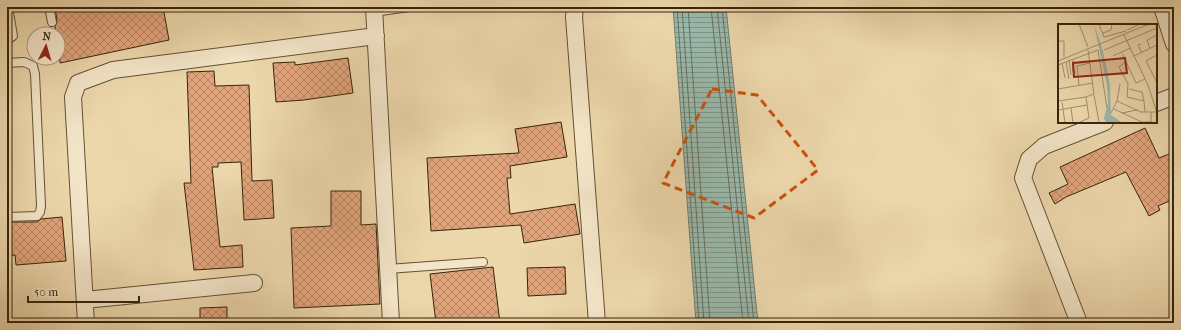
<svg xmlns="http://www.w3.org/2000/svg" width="1181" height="330" font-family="'IM FELL French Canon',serif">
	<defs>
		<pattern id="water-rules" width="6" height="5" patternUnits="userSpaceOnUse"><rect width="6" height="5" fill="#99b9ac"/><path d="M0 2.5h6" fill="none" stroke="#7e968a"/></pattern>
		<pattern id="building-cross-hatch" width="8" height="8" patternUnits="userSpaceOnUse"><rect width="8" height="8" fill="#e2a47b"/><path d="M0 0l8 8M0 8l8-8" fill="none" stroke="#b88563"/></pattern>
	</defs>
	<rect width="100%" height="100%" fill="#ecd7ab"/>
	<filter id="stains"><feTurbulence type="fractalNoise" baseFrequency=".005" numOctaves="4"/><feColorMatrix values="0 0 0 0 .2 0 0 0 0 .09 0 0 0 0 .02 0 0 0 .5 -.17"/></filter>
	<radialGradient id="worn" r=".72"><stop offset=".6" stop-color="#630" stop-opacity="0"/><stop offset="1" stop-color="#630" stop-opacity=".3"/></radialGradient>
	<path fill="url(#water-rules)" stroke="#727d6c" d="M673 7H726L758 323H696Z"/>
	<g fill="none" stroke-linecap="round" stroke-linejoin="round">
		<path stroke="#686e5c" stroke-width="1" d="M677 7 699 323
			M682 7 704 323
			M688 7 710 323
			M711 7 743 323
			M717 7 749 323
			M722 7 754 323"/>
	</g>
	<path fill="url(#building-cross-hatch)" stroke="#37240c" d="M55 7H163L169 40 60 63 58 34H56L55 26 57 21Z
		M348 58 353 93 304 100 276 102 273 63 295 62V65Z
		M214 71 215 86 249 85 252 181 272 180 274 218 244 220 241 162 218 163V167H212L220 247 242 245 243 267 194 270 184 183H191L187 72Z
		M561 122 567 157 510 166 511 178H507L510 214 575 204 580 234 524 243 521 225 431 231 427 158 519 153 515 129Z
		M1145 128 1159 158 1174 152V199L1158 206 1160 210 1149 216 1126 172 1066 197 1055 204 1049 193 1068 184 1060 167Z
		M331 191H361V225L376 224 380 304 294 308 291 228 331 226Z
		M62 217 66 261 16 265 15 255 7 256V222H37L41 219Z
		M493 267 500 323H436L430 274Z
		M565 267 566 294 528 296 527 268Z
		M227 307V323H200V308Z"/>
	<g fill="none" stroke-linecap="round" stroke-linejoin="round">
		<defs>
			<path id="service" d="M49 7 52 22
				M374 12 409 7
				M7 40 13 36 8 7
				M7 63 24 62 33 66 35 74 41 206 40 212 37 216 7 217
				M388 269 483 262"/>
			<path id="minor" d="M374 7 391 323
				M575 7 574 17 597 323
				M1162 7 1174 44
				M1156 103 1174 96
				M85 300 254 283
				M86 323 73 97 78 83 113 70 376 36
				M1079 323 1023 178 1029 159 1044 146 1105 122"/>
		</defs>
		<use href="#service" stroke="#645134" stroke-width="10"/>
		<use href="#minor" stroke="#645134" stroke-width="18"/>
		<use href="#service" stroke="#f3e5c8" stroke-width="8"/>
		<use href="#minor" stroke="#f3e5c8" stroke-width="16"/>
	</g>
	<path fill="none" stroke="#cd510c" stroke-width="3" stroke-dasharray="8 5" stroke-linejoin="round" d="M712 89 757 95 818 170 754 218 663 183Z"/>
	<g transform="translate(1058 24)">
		<rect width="99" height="99" fill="#ecd7ab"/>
		<path d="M36 0 45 27 52 61 53 91 65 99H48L46 94 50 79 49 61Z" fill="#99b9ac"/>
		<path fill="none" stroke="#a48f6b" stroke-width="1" d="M21 0 30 23M41 0 46 13 68 7M69 6 82 0M45 9 53 6 54 0M66 11 90 61 99 89M0 17H6V33M83 20 80 21 84 29M92 25 89 16 99 11M46 26 99 4M64 29 78 59 87 55M99 31 88 37 99 59M55 32 72 24M76 32 99 21M16 35 40 26 49 84M11 36 13 51M15 36V48H18M0 37 91 0M8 38 11 55M68 38 61 43 70 60 69 73 86 77 87 88M4 39 7 54M0 41 16 35M21 61 19 42 32 39M0 65 35 59M71 65 84 68 86 77M36 71 41 98M0 77 28 73M59 77 62 60M4 78 7 99M13 84 15 99M56 85 84 98H93V88M0 86 29 81M53 89 59 77 83 88H99M64 89 79 86M20 99 31 94 28 73 36 70 30 26"/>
		<path fill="#8f2418" fill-opacity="0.15" stroke="#8f2418" stroke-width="2" d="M67 34 69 49 16 53 15 39Z"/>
		<rect width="99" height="99" fill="none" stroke="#37240c" stroke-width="2"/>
	</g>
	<rect width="1181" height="330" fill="none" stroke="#ecd7ab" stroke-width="24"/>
	<rect x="8" y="8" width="1165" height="314" fill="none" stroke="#37240c" stroke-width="2"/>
	<rect x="12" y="12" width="1157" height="306" fill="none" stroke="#37240c"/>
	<g transform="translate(46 46) rotate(5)"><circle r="19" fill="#f3e5c8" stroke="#a8987d"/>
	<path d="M0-3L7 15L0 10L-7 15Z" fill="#8f2418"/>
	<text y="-6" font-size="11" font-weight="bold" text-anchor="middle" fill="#37240c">N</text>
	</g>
	<path d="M28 296v6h111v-6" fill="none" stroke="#37240c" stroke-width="2"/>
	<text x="34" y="296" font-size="12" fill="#37240c" stroke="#f3e5c8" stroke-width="3" paint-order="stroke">50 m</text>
	<rect width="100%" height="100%" filter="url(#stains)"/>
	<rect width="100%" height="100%" fill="url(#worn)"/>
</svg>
